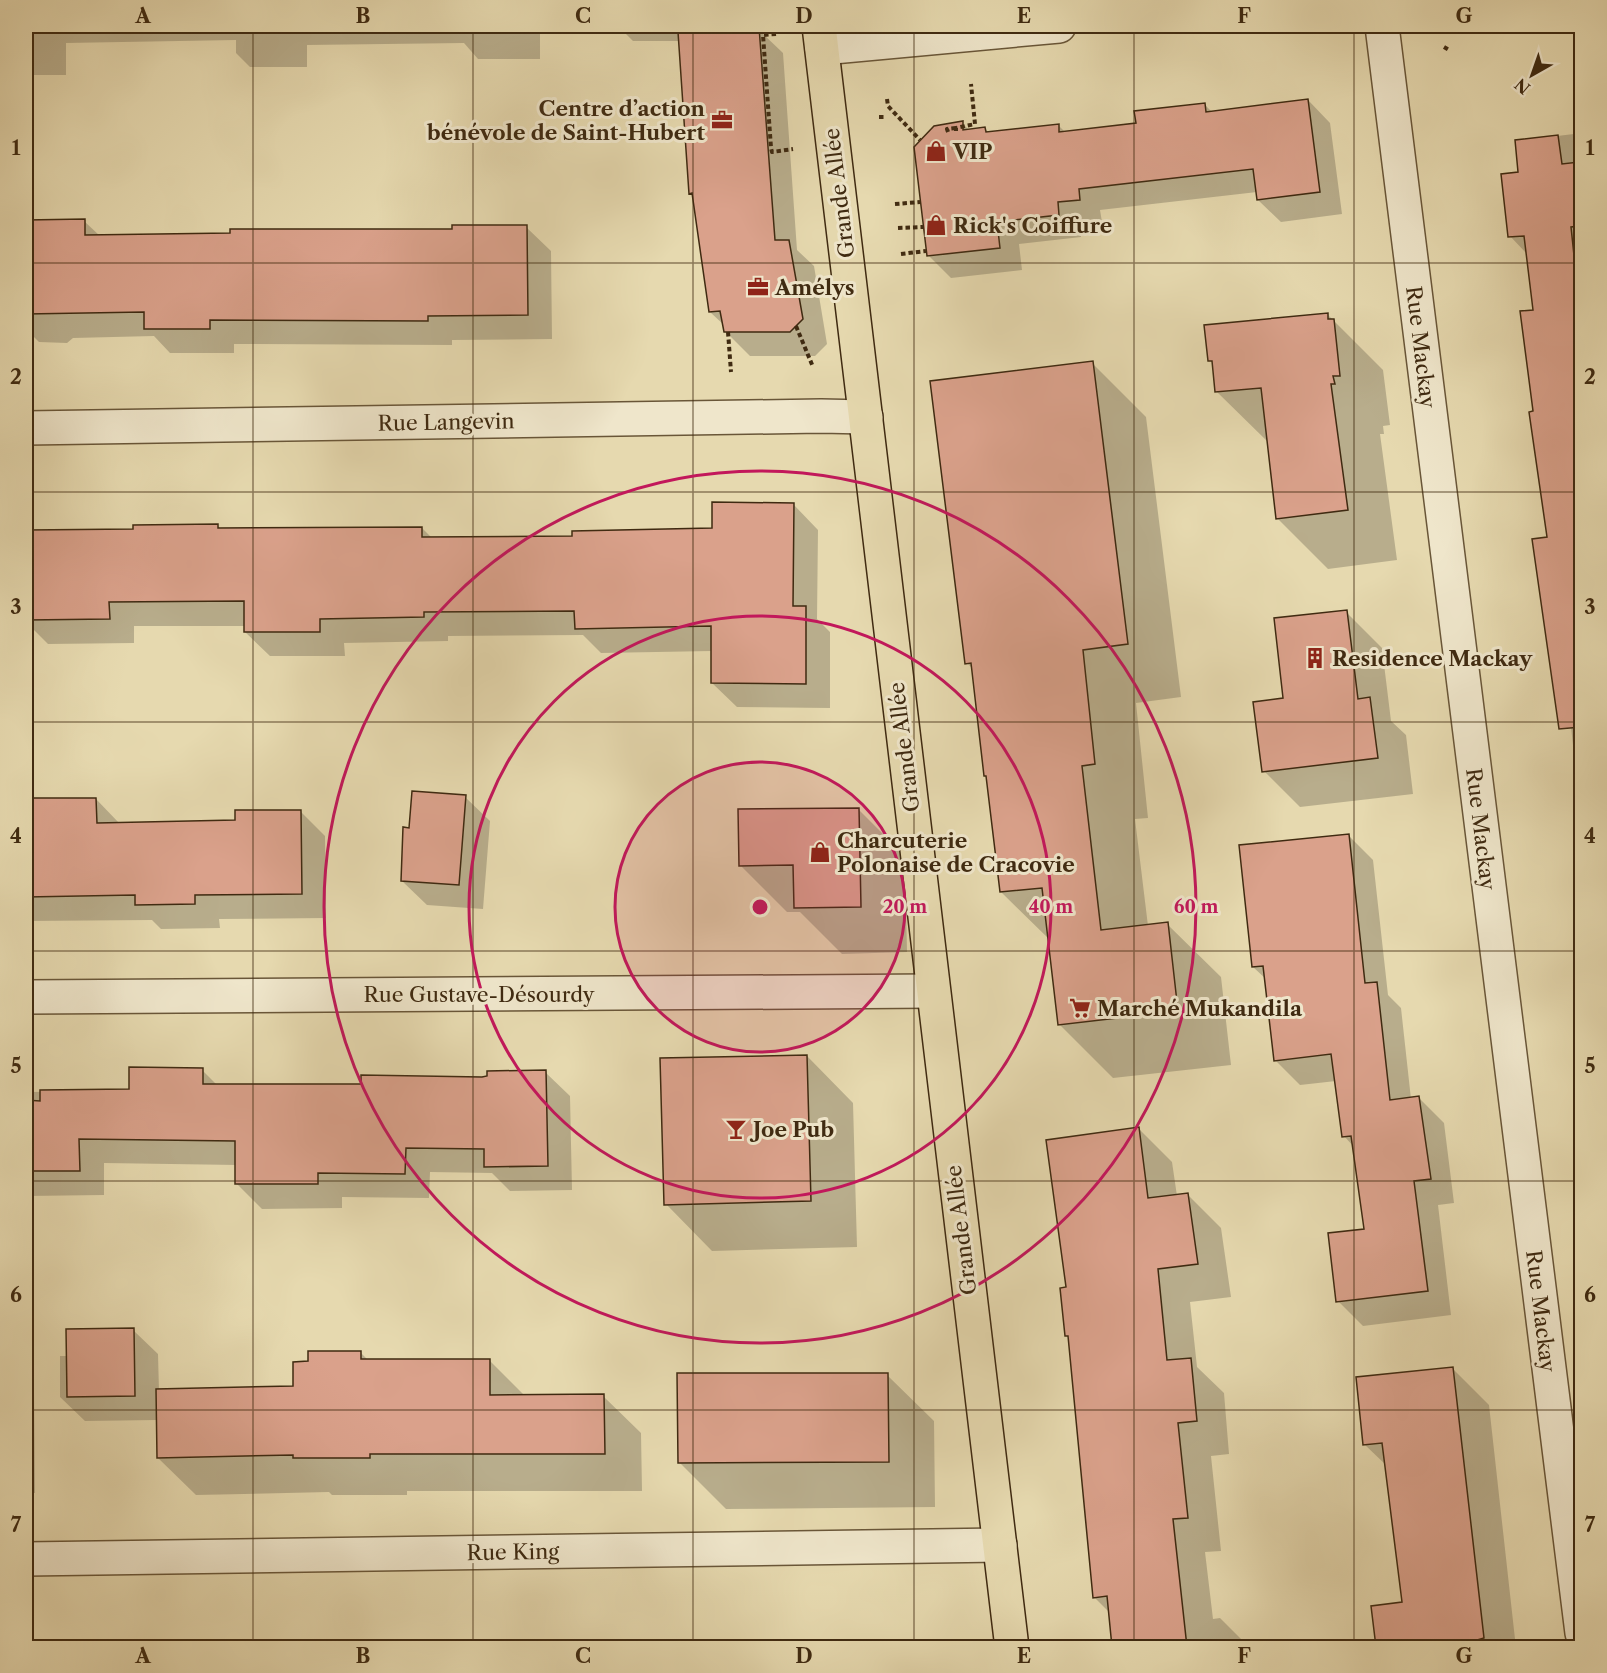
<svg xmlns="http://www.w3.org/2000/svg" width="1607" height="1673" font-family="'Libre Caslon Text',serif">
	<rect width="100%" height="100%" fill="#e6d9af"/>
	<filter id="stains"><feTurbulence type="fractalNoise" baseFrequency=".00333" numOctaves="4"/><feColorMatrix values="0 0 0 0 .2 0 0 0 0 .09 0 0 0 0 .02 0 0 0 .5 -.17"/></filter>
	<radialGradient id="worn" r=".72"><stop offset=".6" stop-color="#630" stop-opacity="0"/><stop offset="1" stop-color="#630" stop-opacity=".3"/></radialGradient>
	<path fill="#0003" d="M26 26H540V59H478L464 43 307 45V67H250L236 53V40L66 43V75H26Z
		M618 26H761V32L783 53 797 250 814 266 827 344 815 356H750L725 331 724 325 710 312 693 196 691 193 680 41H633Z
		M1308 100 1330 123 1342 214 1281 222 1258 200 1257 192 1100 210 1102 222 1080 224 1081 237 1019 244 1022 270 951 278 929 256 962 123 970 131 985 129 989 133 1058 125 1066 133 1137 124 1205 105 1213 113Z
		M1582 133V829L1569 708 1546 536H1549L1534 413 1535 311 1528 255 1510 236 1520 173 1516 141Z
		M26 221H84L100 236 453 231 526 227 551 251 552 339 452 340V345L234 344V353H170L154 336 73 338 67 343 39 342 29 332H26Z
		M1327 314 1383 370 1390 425 1383 426 1384 434H1380L1397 560 1328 569 1277 518 1268 442 1217 392 1214 364 1210 360Z
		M1092 363 1146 417 1181 697 1136 703 1148 818 1135 819 1148 926 1167 924 1221 977 1231 1065 1113 1078 1060 1025 1050 940 1001 892 988 778 985 776 974 670 967 663Z
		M794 505 818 530 817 619 830 632V708L737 707 712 683V651L601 653 583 635 448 636V641L344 643 345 656H270L245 632V626H134V643L48 644 26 622V534L217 525 222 530 422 528 432 538H573L713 529Z
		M1346 612 1382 648 1391 721 1406 735 1413 794 1300 807 1264 771Z
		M465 797 490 821 483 909 427 905 402 881 411 830Z
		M26 799H96L120 824 237 821 300 811 325 836 326 918 219 919 220 928 161 929 152 920 26 921Z
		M858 809 905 856 907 952 842 954 800 912H787L741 866Z
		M1348 835 1373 860 1388 995 1401 1008 1411 1099 1419 1098 1444 1123 1454 1203 1438 1205 1451 1315 1363 1326 1338 1301 1366 1230 1354 1147 1344 1136 1336 1081 1300 1085 1275 1060 1267 980 1253 967Z
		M807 1056 853 1103 857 1247 712 1251 666 1204Z
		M202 1070 218 1086 363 1085 482 1078 545 1072 570 1096 572 1190 510 1191 492 1173 430 1172 429 1198 342 1197V1208L262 1209 237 1184V1165L104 1163V1195L26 1196V1092L130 1091Z
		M1139 1129 1172 1162 1177 1196 1188 1195 1221 1228 1231 1297 1190 1302 1197 1367 1224 1393 1229 1454 1211 1456 1221 1551 1205 1552 1213 1619 1220 1618 1250 1648H1113L1110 1613 1094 1597 1070 1339 1067 1336 1068 1288Z
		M133 1330 158 1354 159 1391 294 1387 360 1352 369 1361 489 1360 525 1396H603L641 1433 642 1491H407V1495H332L329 1492 196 1495 158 1458V1420L85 1421 60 1397V1356H68Z
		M1453 1369 1489 1405 1516 1648H1378L1373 1607 1404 1603 1387 1466 1364 1444Z
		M887 1375 934 1421 935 1507 726 1509 679 1462Z
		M26 1382 34 1391 35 1493H26Z"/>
	<path fill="#daa18b" stroke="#3f2a11" stroke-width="1.5" d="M759 27 775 240H789L803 319 790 332H724L720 311 709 312 692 193 689 194 678 32Z
		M1308 99 1320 192 1257 200 1253 169 1079 189 1080 200 1058 202 1059 215 997 222 1000 248 927 256 914 147 934 126 963 121V130L985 127 986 132 1059 124V132L1136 123 1134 111 1205 103 1206 112Z
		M1558 135 1562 164 1579 162 1581 184V226L1571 227 1581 322V727L1559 729 1532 539 1547 537 1529 412 1533 411 1520 311 1533 310 1524 236 1508 237 1501 174 1518 172 1515 140Z
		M85 219V235L230 233V229H452V225H527L528 315 428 316V321L210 320V329H144V312L26 314V220Z
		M1328 313V319H1334L1340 376H1333L1335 384H1331L1348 510 1276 519 1261 388 1215 392 1212 361H1208L1204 325Z
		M1093 361 1128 644 1083 650 1095 764 1082 766 1101 930 1168 922 1178 1011 1058 1025 1042 888 1000 892 986 776H984L971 663 965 664 930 381Z
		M712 502 794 503 793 606H806V684L711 683V626L575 629 574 611 424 612V617L320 619V632H244V601L109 602 110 619 26 620V530L133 529V525L218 524V528L422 527V537L572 536V531L712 528Z
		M1347 610 1358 699 1370 697 1378 758 1262 772 1253 702 1283 698 1274 618Z
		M412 791 466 795 459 885 401 881 403 827 409 828Z
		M26 798H96L97 823 235 820V810H301L302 894 195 895V904L135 905V895L26 897Z
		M859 808 861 907 794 908 793 865 739 866 738 809Z
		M1349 834 1365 983 1377 982 1390 1100 1419 1096 1431 1179 1414 1181 1428 1291 1336 1302 1328 1233 1364 1229 1351 1136 1342 1137 1331 1054 1274 1061 1263 966 1252 967 1239 845Z
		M807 1055 811 1201 664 1205 660 1058Z
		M129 1067 203 1068V1084H361V1075L482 1077 487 1076V1071L546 1070 548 1166 484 1167V1149L406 1148 405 1174 318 1173V1184H235V1141L79 1139 80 1171H26V1100L40 1101V1090L129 1089Z
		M1139 1127 1148 1198 1188 1193 1198 1264 1158 1269 1167 1360 1191 1358 1197 1421 1178 1423 1188 1518 1173 1519 1187 1647H1112L1107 1596 1093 1598 1068 1336H1065L1060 1288 1066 1287 1046 1140Z
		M134 1328 135 1396 67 1397 66 1329Z
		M308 1351H361V1359H490V1395L604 1394 605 1454H370V1458H293V1455L157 1458 156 1389 293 1386V1362L308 1361Z
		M1453 1367 1484 1638 1477 1640 1478 1647H1376L1371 1606 1402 1602 1382 1443 1363 1445 1356 1377Z
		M677 1373H888L889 1462 678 1463Z"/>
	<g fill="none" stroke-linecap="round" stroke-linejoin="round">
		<defs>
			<path id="minor" d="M1382 26 1582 1633
				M822 48 1059 26
				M26 428 821 416 866 417
				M26 997 933 991
				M26 1559 1000 1545"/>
			<path id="major" d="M819 26 1012 1648"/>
		</defs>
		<use href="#minor" stroke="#695638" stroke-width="36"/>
		<use href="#major" stroke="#3f2a11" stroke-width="36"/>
		<path stroke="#3f2a11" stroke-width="4" stroke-dasharray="4.5 3" stroke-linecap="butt" d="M776 34 763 35 771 148 772 152 793 149
			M1444 47 1449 50
			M887 99 888 106 920 140
			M879 117H885
			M956 131V128L975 124 971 84
			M948 132 947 129 956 128
			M895 204 920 202
			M898 228 923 227
			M901 254 926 251
			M796 326 813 367
			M728 332 731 372"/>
		<use href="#minor" stroke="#efe6cb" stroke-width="33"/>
		<use href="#major" stroke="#e6d9af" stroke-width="33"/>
	</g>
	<path fill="none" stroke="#3f2a11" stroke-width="1.5" stroke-opacity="0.55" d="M253 26V1648M473 26V1648M693 26V1648M914 26V1648M1134 26V1648M1354 26V1648M26 263H1582M26 492H1582M26 722H1582M26 951H1582M26 1181H1582M26 1410H1582"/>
	<circle cx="760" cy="907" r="145" fill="#c2185b" fill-opacity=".12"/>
	<g fill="none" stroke="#c2185b" stroke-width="3">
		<circle cx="760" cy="907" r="145"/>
		<circle cx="760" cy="907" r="291"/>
		<circle cx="760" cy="907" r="436"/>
	</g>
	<defs>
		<symbol id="office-bare" viewBox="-9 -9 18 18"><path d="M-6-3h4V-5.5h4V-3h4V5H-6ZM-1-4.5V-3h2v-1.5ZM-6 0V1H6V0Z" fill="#8f2418" stroke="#efe6cb" stroke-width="2.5" paint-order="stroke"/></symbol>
		<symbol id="shop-bare" viewBox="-9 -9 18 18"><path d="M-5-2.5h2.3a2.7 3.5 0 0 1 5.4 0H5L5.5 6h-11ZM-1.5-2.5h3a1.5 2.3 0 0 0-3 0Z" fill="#8f2418" stroke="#efe6cb" stroke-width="2.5" paint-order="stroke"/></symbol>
		<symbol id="building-bare" viewBox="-9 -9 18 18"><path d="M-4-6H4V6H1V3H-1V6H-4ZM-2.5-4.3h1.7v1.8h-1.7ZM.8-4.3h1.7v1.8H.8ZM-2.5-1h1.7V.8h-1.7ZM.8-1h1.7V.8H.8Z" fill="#8f2418" stroke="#efe6cb" stroke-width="2.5" paint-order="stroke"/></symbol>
		<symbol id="supermarket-bare" viewBox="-9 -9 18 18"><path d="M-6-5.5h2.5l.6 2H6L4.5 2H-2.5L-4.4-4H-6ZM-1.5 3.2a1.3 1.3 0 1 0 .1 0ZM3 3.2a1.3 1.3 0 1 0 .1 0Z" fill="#8f2418" stroke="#efe6cb" stroke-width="2.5" paint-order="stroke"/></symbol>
		<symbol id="bar-bare" viewBox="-9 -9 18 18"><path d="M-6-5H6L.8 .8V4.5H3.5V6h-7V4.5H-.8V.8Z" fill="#8f2418" stroke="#efe6cb" stroke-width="2.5" paint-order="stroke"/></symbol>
	</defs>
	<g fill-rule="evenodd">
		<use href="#office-bare" x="707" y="105" width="30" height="30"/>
		<use href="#shop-bare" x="921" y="136" width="30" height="30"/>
		<use href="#shop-bare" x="921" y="210" width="30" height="30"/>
		<use href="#office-bare" x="743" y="272" width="30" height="30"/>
		<use href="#building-bare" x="1300" y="643" width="30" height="30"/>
		<use href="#shop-bare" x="805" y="837" width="30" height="30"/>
		<use href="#supermarket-bare" x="1065" y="993" width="30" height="30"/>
		<use href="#bar-bare" x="721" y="1114" width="30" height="30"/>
	</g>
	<g text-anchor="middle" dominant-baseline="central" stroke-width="6" stroke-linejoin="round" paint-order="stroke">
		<g font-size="21" font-weight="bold" fill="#3f2a11" stroke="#efe6cb" text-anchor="start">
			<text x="705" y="108" text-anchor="end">Centre d’action<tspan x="705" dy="24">bénévole de Saint-Hubert</tspan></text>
			<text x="953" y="151">VIP</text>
			<text x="953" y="225">Rick's Coiffure</text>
			<text x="775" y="287">Amélys</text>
			<text x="1332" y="658">Residence Mackay</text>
			<text x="837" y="840">Charcuterie<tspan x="837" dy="24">Polonaise de Cracovie</tspan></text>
			<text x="1097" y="1008">Marché Mukandila</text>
			<text x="753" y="1129">Joe Pub</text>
		</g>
		<g font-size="21" fill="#3f2a11" stroke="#efe6cb">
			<text transform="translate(839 193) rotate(-97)">Grande Allée</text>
			<text transform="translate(1421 347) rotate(83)">Rue Mackay</text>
			<text transform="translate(446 422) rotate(-1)">Rue Langevin</text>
			<text transform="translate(904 747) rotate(-97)">Grande Allée</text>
			<text transform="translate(1481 829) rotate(83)">Rue Mackay</text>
			<text x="479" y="994">Rue Gustave-Désourdy</text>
			<text transform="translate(961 1230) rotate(-97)">Grande Allée</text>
			<text transform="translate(1541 1311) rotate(83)">Rue Mackay</text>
			<text transform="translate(513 1552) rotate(-1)">Rue King</text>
		</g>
	</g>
	<circle cx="760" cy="907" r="9" fill="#c2185b" stroke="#efe6cb" stroke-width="3"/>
	<g font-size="18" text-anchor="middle" font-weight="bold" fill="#c2185b" stroke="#efe6cb" stroke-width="6" stroke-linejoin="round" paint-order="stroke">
		<text x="905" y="913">20 m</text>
		<text x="1051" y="913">40 m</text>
		<text x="1196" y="913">60 m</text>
	</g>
	<rect width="1607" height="1673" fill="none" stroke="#e6d9af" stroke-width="66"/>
	<g transform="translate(1532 75) rotate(220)" stroke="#efe6cb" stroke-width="4.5" paint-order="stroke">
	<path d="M0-4.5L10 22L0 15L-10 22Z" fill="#3f2a11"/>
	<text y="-9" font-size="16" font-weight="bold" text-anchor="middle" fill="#3f2a11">N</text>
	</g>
	<rect x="33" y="33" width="1541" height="1607" fill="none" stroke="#3f2a11" stroke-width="2"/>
	<g font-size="20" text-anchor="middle" font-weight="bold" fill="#3f2a11">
		<text x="143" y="23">A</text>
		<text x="363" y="23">B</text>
		<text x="583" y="23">C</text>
		<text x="804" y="23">D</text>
		<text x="1024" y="23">E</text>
		<text x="1244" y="23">F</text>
		<text x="1464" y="23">G</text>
		<text x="16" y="155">1</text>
		<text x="1590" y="155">1</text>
		<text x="16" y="384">2</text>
		<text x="1590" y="384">2</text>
		<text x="16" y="614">3</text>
		<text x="1590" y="614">3</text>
		<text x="16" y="843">4</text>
		<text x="1590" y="843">4</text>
		<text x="16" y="1073">5</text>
		<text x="1590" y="1073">5</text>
		<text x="16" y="1302">6</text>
		<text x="1590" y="1302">6</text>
		<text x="16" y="1532">7</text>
		<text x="1590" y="1532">7</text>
		<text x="143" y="1663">A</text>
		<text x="363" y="1663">B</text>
		<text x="583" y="1663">C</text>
		<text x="804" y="1663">D</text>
		<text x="1024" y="1663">E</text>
		<text x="1244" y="1663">F</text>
		<text x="1464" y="1663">G</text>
	</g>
	<rect width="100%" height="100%" filter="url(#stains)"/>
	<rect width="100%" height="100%" fill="url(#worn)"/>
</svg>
